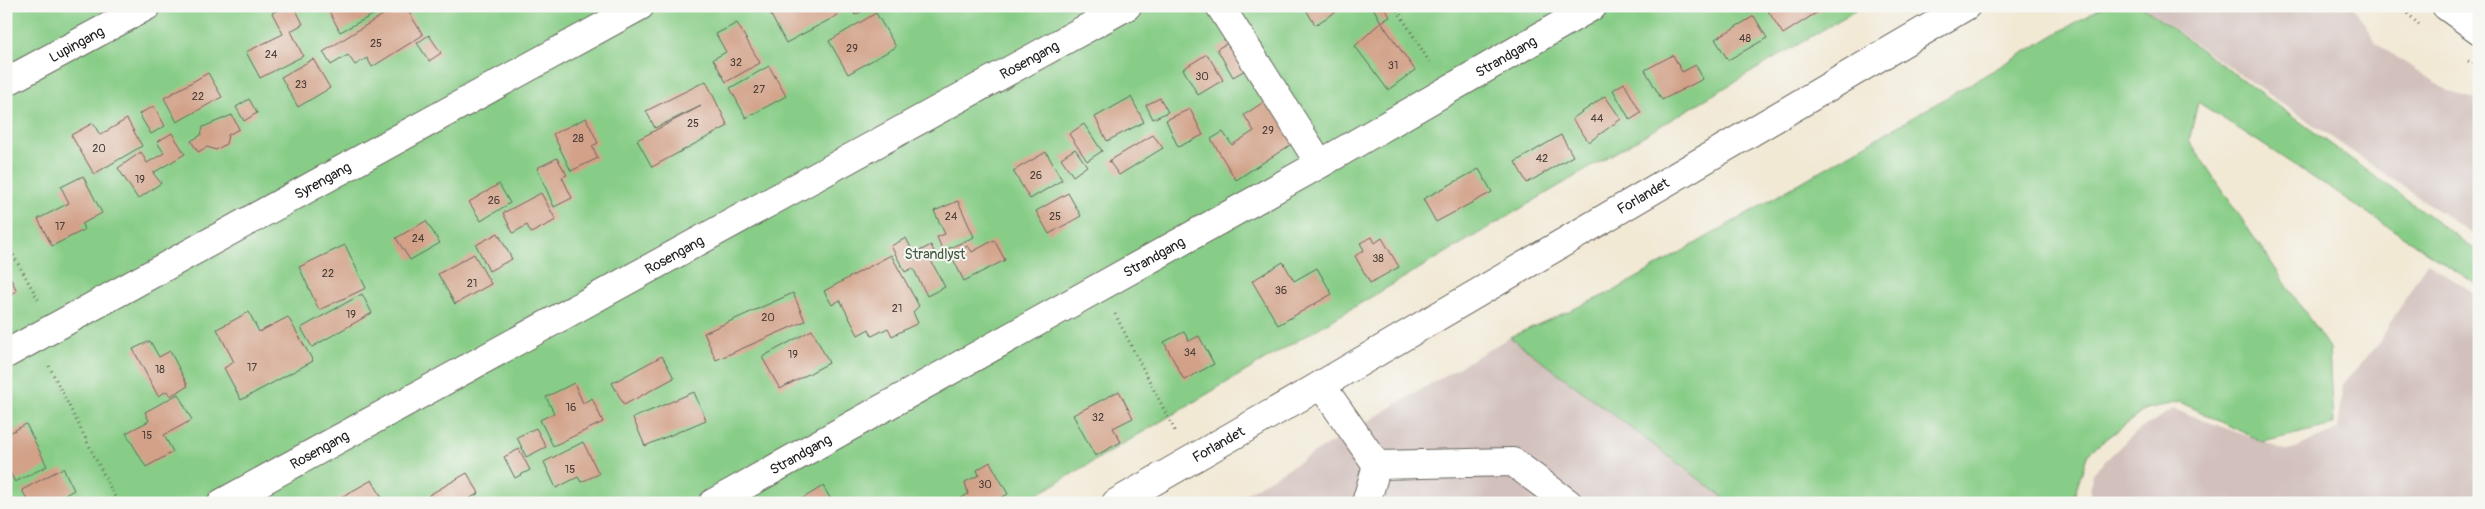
<svg xmlns="http://www.w3.org/2000/svg" width="2485" height="509" font-family="Pangolin,sans-serif">
	<rect width="100%" height="100%" fill="#f6f6f2"/>
	<filter id="ink" filterUnits="userSpaceOnUse"><feTurbulence type="fractalNoise" baseFrequency=".02" numOctaves="2"/><feDisplacementMap in="SourceGraphic" scale="10" xChannelSelector="R" yChannelSelector="G"/><feConvolveMatrix kernelMatrix="1 2 1 2 8 2 1 2 1" color-interpolation-filters="sRGB"/></filter>
	<filter id="wash" filterUnits="userSpaceOnUse"><feTurbulence type="fractalNoise" baseFrequency=".0096" numOctaves="4" result="noise"/><feDisplacementMap in="SourceGraphic" scale="20" xChannelSelector="R" yChannelSelector="G"/><feGaussianBlur stdDeviation="1.12" result="paint"/><feColorMatrix in="noise" values="0 0 0 0 0 0 0 0 0 0 0 0 0 0 0 0 0 1.4 0 .05"/><feComposite in="paint" operator="in"/></filter>
	<g filter="url(#wash)">
		<rect width="100%" height="100%" fill="#f2e9d5"/>
		<path fill="#d1c0bc" d="M2141 6H2353L2377 44 2449 92 2479 100V239Z
			M2427 262 2479 297V503H2089L2092 474 2134 433 2173 409 2288 451 2337 430 2343 383 2377 346Z
			M1510 337 1731 503H1230Z"/>
		<path fill="#88cd87" stroke="#527452" d="M6 6H1863L1023 503H6Z
			M2104 6H2141L2479 252V286L2198 102 2189 141 2329 348 2333 425 2263 442 2180 402 2146 409 2088 453 2072 503H1731L1510 337 1614 291Z"/>
		<g id="blocks">
			<path fill="#d2a188" d="M286 6H294L303 24 291 31 303 56 260 78 246 52 283 34 272 13Z
				M339 6H390L340 32 329 11Z
				M397 6H405L423 35 372 67 367 58 355 65 348 55 331 65 323 52Z
				M766 6H807L810 11 819 6H833L838 15 786 43Z
				M850 6H872L855 15Z
				M1304 6H1345L1315 25Z
				M1372 6H1384L1390 17 1381 22Z
				M1765 6H1827L1783 34Z
				M876 13 896 47 848 74 829 41Z
				M1754 16 1767 38 1728 60 1715 39Z
				M1381 22 1415 70 1388 90 1355 46Z
				M737 23 760 63 726 82 713 59 726 52 716 34Z
				M429 35 441 53 429 61 417 43Z
				M1231 41 1247 69 1233 77 1217 49Z
				M1207 54 1223 80 1198 95 1183 69Z
				M1673 55 1682 72 1696 65 1703 79 1662 100 1645 70Z
				M313 59 330 88 298 107 281 77Z
				M769 66 786 96 746 118 730 88Z
				M208 73 222 97 177 122 164 98Z
				M706 81 728 126 652 167 637 140 701 106 655 128 646 111Z
				M1624 83 1641 113 1630 120 1613 90Z
				M1605 96 1621 119 1589 142 1572 119Z
				M1131 97 1144 122 1107 141 1095 117Z
				M1271 97 1298 140 1236 180 1211 139 1223 132 1232 145 1254 131 1244 115Z
				M1160 98 1168 112 1153 119 1146 105Z
				M249 99 257 113 244 121 236 107Z
				M154 106 165 126 151 134 139 114Z
				M1190 109 1203 135 1178 147 1166 120Z
				M232 115 239 129 228 135 226 144 216 150 207 147 198 152 191 141 201 135 203 127Z
				M586 118 598 143 592 146 598 158 571 171 553 134Z
				M127 119 142 146 94 174 71 135 93 123 100 135Z
				M1084 124 1102 151 1087 161 1069 134Z
				M172 133 185 154 153 173 161 183 138 199 118 168 141 152 147 163 164 153 157 142Z
				M1153 135 1163 148 1119 175 1109 161Z
				M1561 135 1573 156 1527 183 1515 162Z
				M1075 149 1087 166 1073 176 1061 158Z
				M1046 152 1062 180 1030 199 1013 171Z
				M557 158 567 175 562 177 572 198 554 207 537 168Z
				M1479 169 1492 192 1436 222 1423 199Z
				M83 176 102 213 82 224 84 230 52 246 38 219 69 203 61 187Z
				M499 184 510 203 481 221 469 202Z
				M541 193 556 220 531 233 527 225 513 233 503 213Z
				M1068 193 1081 216 1049 234 1036 211Z
				M958 201 974 237 943 251 937 237 945 234 934 211Z
				M426 221 440 243 410 260 396 238Z
				M498 233 512 259 489 271 476 245Z
				M1372 237 1375 243 1382 238 1399 267 1370 283 1355 256 1364 250 1360 243Z
				M906 238 914 254 931 245 935 254 929 257 945 287 927 296 913 268 905 272 891 246Z
				M994 240 1005 260 964 281 951 255 968 246 972 252Z
				M345 245 366 288 319 310 299 267Z
				M474 254 491 284 455 304 438 274Z
				M891 255 919 306 913 312 918 323 892 336 888 328 872 336 869 329 858 335 840 300 832 305 824 291Z
				M1283 262 1294 281 1317 268 1332 294 1278 325 1252 281Z
				M6 270 17 291 6 296Z
				M793 293 805 321 716 360 704 333Z
				M362 294 372 313 312 347 301 328Z
				M249 312 259 332 288 317 313 361 241 400 224 368 234 362 217 329Z
				M812 330 829 363 780 389 762 357Z
				M1184 332 1189 341 1199 336 1214 364 1184 380 1164 342Z
				M150 341 159 357 170 351 188 386 170 396 167 391 158 396 133 349Z
				M662 356 674 378 624 405 612 383Z
				M574 383 583 403 592 398 603 422 553 446 540 420 554 413 546 397Z
				M1119 391 1133 418 1113 428 1121 442 1095 456 1073 415Z
				M694 392 706 420 645 446 633 418Z
				M178 394 192 420 164 435 173 452 146 467 126 433 149 421 145 412Z
				M26 424 47 466 15 482 6 465V435Z
				M536 428 546 447 526 457 517 437Z
				M583 442 599 474 581 482 578 477 556 488 544 462Z
				M519 449 530 470 515 478 504 457Z
				M990 462 1008 494 992 503H953L968 494 965 482 979 475 977 470Z
				M63 468 74 490 51 503H29L22 490Z
				M467 473 479 493 462 503H433L429 495Z
				M372 480 385 503H338L336 500Z
				M823 486 833 503H802L800 500Z"/>
		</g>
	</g>
	<g filter="url(#ink)">
		<use href="#blocks" fill-opacity="0" stroke="#67645d" stroke-width="1"/>
		<g fill="none" stroke-linecap="round" stroke-linejoin="round">
			<defs>
				<g id="minor">
					<path d="M1220 6 1320 164"/>
					<path d="M2446 6 2479 30"/>
					<path id="s1" d="M6 82 147 6"/>
					<path id="s2" d="M6 354 640 6"/>
					<path d="M1321 385 1377 465"/>
					<path d="M1377 465 1513 462 1568 503"/>
					<path id="s3" d="M222 503 1127 6"/>
					<path id="s4" d="M713 503 1320 164 1593 6"/>
					<path id="s5" d="M1116 503 1321 385 1966 6"/>
					<path d="M1366 503 1377 465"/>
				</g>
			</defs>
			<use href="#minor" stroke="#67645d" stroke-width="30"/>
			<path stroke="#67645d" stroke-width="3" stroke-dasharray="1 4" stroke-linecap="butt" d="M1395 6 1430 63
				M2401 6 2419 25
				M2468 61 2479 66
				M6 242 39 301
				M1115 314 1176 433
				M49 366 118 503"/>
			<use href="#minor" stroke="#fff" stroke-width="28"/>
		</g>
	</g>
	<g text-anchor="middle" dominant-baseline="central" stroke-width="4" stroke-linejoin="round" paint-order="stroke">
		<g font-size="11" fill="#4a3d37">
			<text x="1745" y="38">48</text>
			<text x="376" y="43">25</text>
			<text x="852" y="48">29</text>
			<text x="271" y="54">24</text>
			<text x="736" y="62">32</text>
			<text x="1393" y="65">31</text>
			<text x="1202" y="76">30</text>
			<text x="301" y="84">23</text>
			<text x="759" y="89">27</text>
			<text x="198" y="96">22</text>
			<text x="1597" y="118">44</text>
			<text x="693" y="123">25</text>
			<text x="1268" y="130">29</text>
			<text x="578" y="138">28</text>
			<text x="99" y="148">20</text>
			<text x="1542" y="158">42</text>
			<text x="1036" y="175">26</text>
			<text x="140" y="179">19</text>
			<text x="494" y="200">26</text>
			<text x="951" y="216">24</text>
			<text x="1055" y="216">25</text>
			<text x="60" y="226">17</text>
			<text x="418" y="238">24</text>
			<text x="1378" y="258">38</text>
			<text x="328" y="273">22</text>
			<text x="472" y="283">21</text>
			<text x="1281" y="290">36</text>
			<text x="897" y="308">21</text>
			<text x="351" y="314">19</text>
			<text x="768" y="317">20</text>
			<text x="1190" y="352">34</text>
			<text x="793" y="354">19</text>
			<text x="252" y="367">17</text>
			<text x="160" y="369">18</text>
			<text x="571" y="407">16</text>
			<text x="1098" y="417">32</text>
			<text x="147" y="435">15</text>
			<text x="570" y="469">15</text>
			<text x="985" y="484">30</text>
		</g>
		<g font-size="14" fill="#1c1c1c" stroke="#f6f6f2">
			<text stroke="none"><textPath href="#s1" startOffset="80">Lupingang</textPath></text>
			<text stroke="none"><textPath href="#s4" startOffset="910">Strandgang</textPath></text>
			<text stroke="none"><textPath href="#s3" startOffset="921">Rosengang</textPath></text>
			<text stroke="none"><textPath href="#s2" startOffset="361">Syrengang</textPath></text>
			<text stroke="none"><textPath href="#s5" startOffset="610">Forlandet</textPath></text>
			<text stroke="none"><textPath href="#s3" startOffset="516">Rosengang</textPath></text>
			<text stroke="none"><textPath href="#s4" startOffset="505">Strandgang</textPath></text>
			<text stroke="none"><textPath href="#s5" startOffset="118">Forlandet</textPath></text>
			<text stroke="none"><textPath href="#s3" startOffset="111">Rosengang</textPath></text>
			<text stroke="none"><textPath href="#s4" startOffset="100">Strandgang</textPath></text>
		</g>
		<g font-size="14" fill="#425a41" stroke="#f6f6f2">
			<text x="935" y="254">Strandlyst</text>
		</g>
	</g>
	<rect width="2485" height="509" fill="none" stroke="#f6f6f2" stroke-width="25"/>
</svg>
